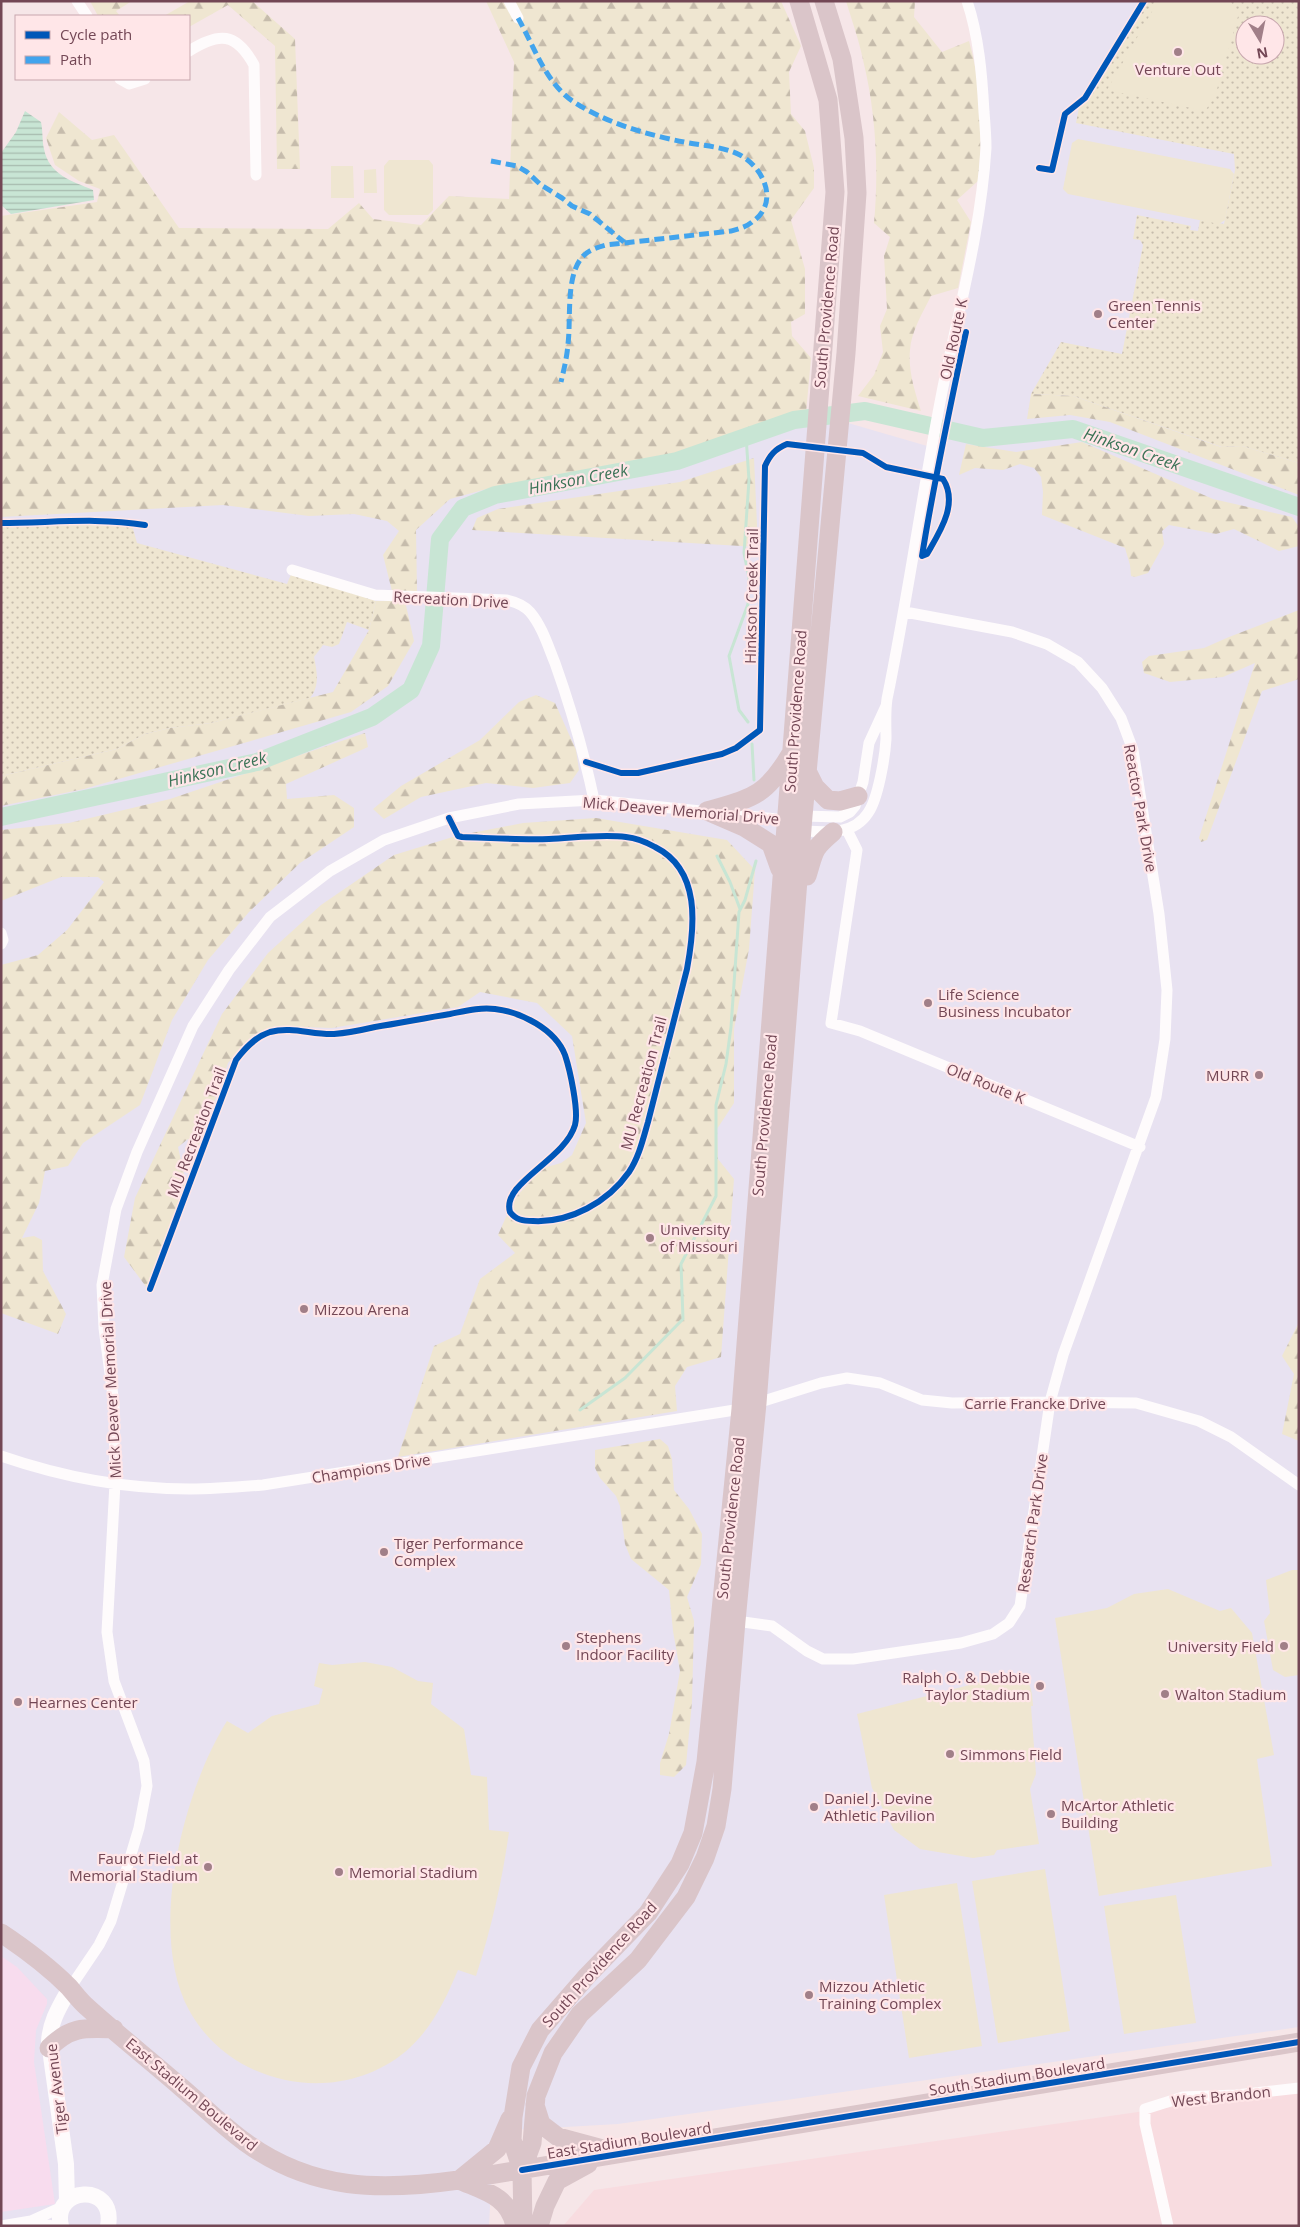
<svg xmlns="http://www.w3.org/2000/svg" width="1300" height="2227" font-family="'Open Sans',sans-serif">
	<defs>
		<pattern id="grass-dots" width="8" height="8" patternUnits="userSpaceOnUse" patternTransform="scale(1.25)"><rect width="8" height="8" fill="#efe6d1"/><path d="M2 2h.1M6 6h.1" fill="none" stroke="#c6bcac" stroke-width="1.8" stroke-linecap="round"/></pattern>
		<pattern id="forest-firs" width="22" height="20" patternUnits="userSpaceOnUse" patternTransform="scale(1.25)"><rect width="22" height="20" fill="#efe6d1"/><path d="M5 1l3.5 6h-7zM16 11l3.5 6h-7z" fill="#c6bcac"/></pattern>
		<pattern id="water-rules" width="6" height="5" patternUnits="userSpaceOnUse" patternTransform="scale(1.25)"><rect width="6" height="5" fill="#c8e5d4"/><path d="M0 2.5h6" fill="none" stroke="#a7bbaf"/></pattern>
	</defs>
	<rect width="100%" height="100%" fill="#f6e6e8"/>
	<path fill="#f8dce0" d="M1299 2089V2226H563L594 2190Z"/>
	<path fill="#e8e2f1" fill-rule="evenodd" d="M967 1H1299V2027L618 2124 494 2131 489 2226H1V238L776 402 934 448 986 147ZM1245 25H1275V55H1245Z"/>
	<path fill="#f8dcee" d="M1 1956 17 1967 47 1999V2004L36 2030 34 2062 55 2204 1 2212Z"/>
	<path fill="url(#grass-dots)" fill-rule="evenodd" d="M1149 1H1299V463L1242 446 1222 447 1073 396 1031 394 1061 342 1122 354 1143 245 1140 240 1133 239 1137 215 1191 226 1190 230 1198 231 1200 220 1224 224 1235 170 1234 154 1076 123 1079 107 1088 99ZM1245 25H1275V55H1245Z
		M103 523 132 525 137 543 287 584 292 572 376 601 369 630 347 622 339 644 332 647 323 645 314 657C317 672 320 686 310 698L211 723 170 728 145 734 117 749 1 776V526Z"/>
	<path fill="url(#forest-firs)" d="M90 1H132L116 11 120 16H98Z
		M190 1H252L295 39 300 169H277L275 46 228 5 189 27V16H164Z
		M486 1H781L801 46 789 72 791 114 805 131 814 168V188L791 220 805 269V314L791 322 792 336 811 358 806 413 679 453 494 487 450 499 416 530 417 591H392L383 555 399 531 387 521 354 514 309 516 223 505 1 517V216L97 202 100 189 79 181 55 165 46 138 59 112 92 140 114 135 179 228 328 229 359 203 373 219 421 225 449 196 509 199 514 62Z
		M846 1H915L914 17 942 52 969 41C982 87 983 134 978 181L957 200 971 222 958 288 931 296C923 312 911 332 910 350 908 371 915 392 921 411L858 396 874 375 883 352 880 326 887 309 884 256 890 237 874 223C879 170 876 112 863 60 859 40 852 21 846 1Z
		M1031 394 1073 396 1221 447 1242 446 1299 463V495L1110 422 1070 415 1027 419Z
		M1082 442 1213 499 1292 517 1299 527V546L1279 551 1234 529 1216 534 1169 525 1162 531 1164 544 1148 573 1135 577 1131 576 1130 565 1125 548 1042 515 1043 492 1041 477 1034 468 1020 464 1003 470 975 468 959 475 966 444 1016 452Z
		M754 458 758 547 472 530 477 518 498 509 680 482Z
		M376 601H405L414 641 388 686 351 712 84 789 1 806V776L117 749 145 734 170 728 211 723 333 692 369 630Z
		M1299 610V679L1262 691 1207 840 1201 842 1199 838 1255 663 1223 677 1170 682 1144 673 1142 662 1149 656 1204 648 1229 637Z
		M536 695 555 703 576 750 579 770 570 783 533 788 486 783 421 797 384 819 373 809 401 786 480 740 519 702Z
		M365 733 368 747 286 784 287 799 334 795 354 808V827L300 863 249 912 208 960 172 1020 140 1105 83 1143 68 1166 45 1171 39 1203 22 1238 34 1236 42 1240 43 1271 66 1314 58 1334 1 1313V965L38 955 67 930 104 882 98 877H61L1 901V830L69 823 170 799Z
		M596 818 727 840 755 870 749 949 734 1029V1103L717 1129 718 1159 734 1179 721 1357 687 1367 675 1386 677 1411 398 1457 434 1346 460 1334 480 1279 515 1253 498 1235 514 1199 543 1168 561 1163 572 1155 586 1123 572 1036 537 1003 480 992 458 1007 332 1028 275 1026 252 1036 228 1063 197 1151 188 1139 178 1147 186 1183 147 1288 124 1257 135 1198 222 1014 268 953 321 905 394 855 456 836 523 823Z
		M1299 1322V1441L1282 1434 1294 1374 1282 1356Z
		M660 1439 668 1446 672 1459 674 1490 689 1509 702 1534 701 1564 687 1597 694 1621 692 1702 686 1765 674 1777 660 1775V1763L669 1734 680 1671 673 1631 669 1590 631 1559 625 1544 620 1506 616 1496 600 1478 595 1468V1450Z"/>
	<path fill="#efe6d1" d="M1158 1H1230L1239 13 1215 96 1205 111 1107 90Z
		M1078 139 1230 169 1234 174 1225 220 1219 224 1068 194 1063 189 1072 143Z
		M389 160H429L433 165V210L428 215H389L384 210V166Z
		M331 166H353L354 198H331Z
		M376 169 377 193H364V170Z
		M1292 1570H1299V1675L1285 1677 1273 1670 1264 1621 1270 1613 1266 1580Z
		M1168 1589 1220 1611 1231 1608 1252 1633 1274 1755 1257 1759 1272 1866 1099 1896 1055 1618 1107 1608 1134 1594Z
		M365 1662 392 1667 418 1681 433 1683 431 1704 464 1729 471 1775 487 1777 489 1830 509 1832C502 1882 491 1929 476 1976L458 1970C445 2001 431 2030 405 2052 338 2107 231 2087 189 2010 147 1933 183 1791 227 1721L248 1733 272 1716 319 1704 323 1689 314 1686 319 1663 332 1665Z
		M1012 1674C1031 1677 1032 1689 1033 1706H1031L1036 1774 1030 1789 1039 1844 997 1850 994 1855 973 1858 920 1849 894 1830 872 1788 857 1714Z
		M1045 1869 1070 2031 998 2043 972 1881Z
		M957 1883 982 2046 909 2058 884 1895Z
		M1176 1895 1196 2023 1124 2034 1104 1906Z"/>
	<path fill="url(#water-rules)" d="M25 111 41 122C43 131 42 141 44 149 49 175 72 181 93 190L94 200 11 214 1 205V153L16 132Z"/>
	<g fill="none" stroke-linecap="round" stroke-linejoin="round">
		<path stroke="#c8e5d4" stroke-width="3" d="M746 436 749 480 744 553 749 578 748 604 729 656 739 710 748 722
			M752 744 754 780
			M717 856 730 882 740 909
			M580 1410 625 1378 683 1319 681 1264 716 1196V1105L726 1064 731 1027 739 912 745 900 756 861"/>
		<path stroke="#c8e5d4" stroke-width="18" d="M1 817 257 762 372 717 411 690 431 646 440 539 463 508 495 495 677 461 794 420 865 411 983 438 1073 429 1299 507"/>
		<path stroke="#fefbfc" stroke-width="11" d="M77 1 87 16
			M509 1 518 18
			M189 51C219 32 236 32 254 65L256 175
			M120 79 129 84 145 79
			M292 570 375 595 507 600C516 602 524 605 530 612 542 626 548 646 555 663 571 708 584 753 594 800
			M799 828 802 831C825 832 853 836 868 813 878 799 885 757 886 739 886 726 885 712 887 699 908 597 922 494 942 392 958 312 981 231 986 148 986 137 985 124 984 112 982 75 979 37 967 1
			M847 830 857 850 831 1023 860 1031 1140 1147
			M1 933 3 940 1 944
			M757 1403 821 1383 847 1378 880 1383 922 1400 952 1403 1050 1402 1136 1403 1199 1421 1231 1437 1299 1485
			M1 1456C62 1477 126 1489 190 1489 214 1489 239 1487 263 1485L741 1409
			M736 1621 772 1626 807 1651 823 1659H853L961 1643 993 1634 1009 1623 1020 1606 1050 1402 1063 1355 1156 1097 1165 1039 1167 990 1159 914 1133 750 1121 718 1102 688 1078 662 1047 644 1012 632 905 612
			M70 1988 99 1945 111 1921 139 1828 147 1786 144 1761 114 1681 107 1632 115 1483 114 1404 104 1328 102 1285 116 1209 137 1152 193 1026 229 970 270 917 330 871 384 840 449 818 519 804 594 800 787 820 803 816 840 817 850 812 855 806 863 782 869 743 886 706
			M31 2221 53 2226
			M1 2226 31 2221 62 2207
			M1168 2226 1145 2124V2109L1183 2097 1236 2095 1299 2088"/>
		<path stroke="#fefbfc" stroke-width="16" d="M67 2201 66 2164 49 2042C50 2021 60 2006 70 1988
			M61 2226C51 2187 116 2181 108 2226"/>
		<path stroke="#dac5c9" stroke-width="19" d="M807 771 815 787 828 800 840 801 858 796
			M707 811 744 827 771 844 780 869
			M707 811C752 798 765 797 790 755
			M807 876C815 850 812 850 833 832
			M1 1933C25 1949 49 1967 69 1987 75 1994 80 2001 87 2007 118 2035 151 2061 182 2088 203 2106 223 2126 245 2142 312 2191 381 2191 459 2180L1299 2042
			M49 2048C71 2026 85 2028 114 2029
			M535 2105 541 2124 558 2137 610 2151
			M510 2119 497 2149 459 2180C484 2191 509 2196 515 2226
			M522 2170 532 2143 536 2096 553 2053 580 2014 638 1960 686 1897 705 1858 716 1826 722 1789 736 1621 757 1403 803 816 846 353 857 193 854 138 842 59 824 1
			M523 2226 522 2170 512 2140 513 2117 521 2067 540 2030 587 1976 648 1913 680 1864 693 1833 706 1762 741 1409 835 192 828 100 799 1
			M539 2226 545 2206 557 2181 588 2164"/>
		<path stroke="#42a4ed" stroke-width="5" stroke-dasharray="10 5" stroke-linecap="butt" d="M518 18C534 46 546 84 574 102 606 123 648 135 684 142 703 146 722 146 740 155 764 168 780 203 752 222 746 227 738 229 731 231L606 245C595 248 586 251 580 260 566 280 571 320 568 344 567 357 564 369 561 382
			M491 161 517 166 527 172 541 185 562 198 572 206 590 214 624 242"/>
		<defs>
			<path id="cycleway" d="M1039 168 1052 170 1065 114 1085 98 1144 1
				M1 523C50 523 97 517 145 525
				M586 762 621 773H638L722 754 736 748 760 730 765 466C770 455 775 449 787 444L863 453 886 467 943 479C959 504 939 533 927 554L922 556C934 481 950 407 966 332
				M150 1289 236 1060C245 1048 255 1037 270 1032 292 1026 312 1035 334 1034 348 1033 362 1030 375 1027 400 1023 425 1018 450 1014 465 1011 480 1007 495 1009 521 1012 555 1029 565 1055 570 1070 579 1111 575 1125 565 1160 501 1183 510 1212 516 1220 523 1221 533 1221 570 1223 608 1202 629 1172 639 1157 643 1139 648 1122L687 969C695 926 701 870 655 847 646 842 636 838 626 837 601 834 574 838 549 839 520 840 491 838 462 837L458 836 449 818
				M522 2170 1299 2042"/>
		</defs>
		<use href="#cycleway" stroke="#ffe6e8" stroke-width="9"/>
		<use href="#cycleway" stroke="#0057b8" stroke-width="6"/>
	</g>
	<g fill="#a17f88" stroke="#ffe6e8" stroke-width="2">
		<circle cx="1178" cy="52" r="5"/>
		<circle cx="1098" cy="314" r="5"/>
		<circle cx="928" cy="1003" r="5"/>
		<circle cx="1259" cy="1075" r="5"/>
		<circle cx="650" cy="1238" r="5"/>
		<circle cx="304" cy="1309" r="5"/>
		<circle cx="384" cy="1552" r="5"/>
		<circle cx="566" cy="1646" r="5"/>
		<circle cx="1284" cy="1646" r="5"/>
		<circle cx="1040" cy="1686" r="5"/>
		<circle cx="1165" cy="1694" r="5"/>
		<circle cx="18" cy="1702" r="5"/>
		<circle cx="950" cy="1754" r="5"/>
		<circle cx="814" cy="1807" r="5"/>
		<circle cx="1051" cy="1814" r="5"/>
		<circle cx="208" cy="1867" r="5"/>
		<circle cx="339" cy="1872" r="5"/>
		<circle cx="809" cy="1995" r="5"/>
	</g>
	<g text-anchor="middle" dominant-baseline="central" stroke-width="4.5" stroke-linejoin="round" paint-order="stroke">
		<g font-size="15" fill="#734755" stroke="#ffe6e8" text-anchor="start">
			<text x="1178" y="69" text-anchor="middle">Venture Out</text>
			<text x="1108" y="305">Green Tennis<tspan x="1108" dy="17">Center</tspan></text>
			<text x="938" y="994">Life Science<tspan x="938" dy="17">Business Incubator</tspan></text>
			<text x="1249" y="1075" text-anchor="end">MURR</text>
			<text x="660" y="1229">University<tspan x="660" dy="17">of Missouri</tspan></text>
			<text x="314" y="1309">Mizzou Arena</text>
			<text x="394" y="1543">Tiger Performance<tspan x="394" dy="17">Complex</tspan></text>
			<text x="576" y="1637">Stephens<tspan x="576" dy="17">Indoor Facility</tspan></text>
			<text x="1274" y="1646" text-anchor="end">University Field</text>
			<text x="1030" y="1677" text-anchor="end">Ralph O. &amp; Debbie<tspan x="1030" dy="17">Taylor Stadium</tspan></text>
			<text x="1175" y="1694">Walton Stadium</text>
			<text x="28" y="1702">Hearnes Center</text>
			<text x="960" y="1754">Simmons Field</text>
			<text x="824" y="1798">Daniel J. Devine<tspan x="824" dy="17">Athletic Pavilion</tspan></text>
			<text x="1061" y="1805">McArtor Athletic<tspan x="1061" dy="17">Building</tspan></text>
			<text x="198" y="1858" text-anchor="end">Faurot Field at<tspan x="198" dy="17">Memorial Stadium</tspan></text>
			<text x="349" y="1872">Memorial Stadium</text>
			<text x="819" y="1986">Mizzou Athletic<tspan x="819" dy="17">Training Complex</tspan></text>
		</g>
		<g font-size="15" fill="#734755" stroke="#ffe6e8">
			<text transform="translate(826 307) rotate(-85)">South Providence Road</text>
			<text transform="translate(953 339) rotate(-78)">Old Route K</text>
			<text transform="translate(751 596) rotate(-89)">Hinkson Creek Trail</text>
			<text transform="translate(451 599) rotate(3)">Recreation Drive</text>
			<text transform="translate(795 711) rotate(-86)">South Providence Road</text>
			<text transform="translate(1141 808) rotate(80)">Reactor Park Drive</text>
			<text transform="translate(681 810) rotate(5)">Mick Deaver Memorial Drive</text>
			<text transform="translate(643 1083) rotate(-75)">MU Recreation Trail</text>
			<text transform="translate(986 1083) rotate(22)">Old Route K</text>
			<text transform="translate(764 1115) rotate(-85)">South Providence Road</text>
			<text transform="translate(196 1132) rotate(-69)">MU Recreation Trail</text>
			<text transform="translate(110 1380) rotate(-93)">Mick Deaver Memorial Drive</text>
			<text x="1035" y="1403">Carrie Francke Drive</text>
			<text transform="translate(371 1468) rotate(-9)">Champions Drive</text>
			<text transform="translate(730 1518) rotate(-84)">South Providence Road</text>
			<text transform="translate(1032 1523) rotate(-82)">Research Park Drive</text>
			<text transform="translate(599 1964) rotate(-48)">South Providence Road</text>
			<text transform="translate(1017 2076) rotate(-9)">South Stadium Boulevard</text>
			<text transform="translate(56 2089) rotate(-97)">Tiger Avenue</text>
			<text transform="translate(192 2094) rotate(40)">East Stadium Boulevard</text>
			<text transform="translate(1221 2096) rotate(-6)">West Brandon</text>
			<text transform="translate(629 2140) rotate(-9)">East Stadium Boulevard</text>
		</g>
		<g font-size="16" font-style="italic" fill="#397255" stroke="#ffe6e8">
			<text transform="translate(1132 449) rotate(19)">Hinkson Creek</text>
			<text transform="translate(578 479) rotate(-11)">Hinkson Creek</text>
			<text transform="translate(217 769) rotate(-14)">Hinkson Creek</text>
		</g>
	</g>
	<rect width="1300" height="2227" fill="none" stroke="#734755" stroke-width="5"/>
	<rect x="15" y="15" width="175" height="65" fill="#ffe6e8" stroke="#c7a6ad"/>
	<rect x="25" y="31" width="25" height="8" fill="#0057b8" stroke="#c7a6ad"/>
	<text x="60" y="40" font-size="15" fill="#734755">Cycle path</text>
	<rect x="25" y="56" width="25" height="8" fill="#42a4ed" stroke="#c7a6ad"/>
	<text x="60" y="65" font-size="15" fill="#734755">Path</text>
	<g transform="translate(1260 40) rotate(170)"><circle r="24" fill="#ffe6e8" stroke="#c7a6ad"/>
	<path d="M0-4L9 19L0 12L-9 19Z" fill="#a17f88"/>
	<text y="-8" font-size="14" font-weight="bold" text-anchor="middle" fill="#734755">N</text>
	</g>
</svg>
